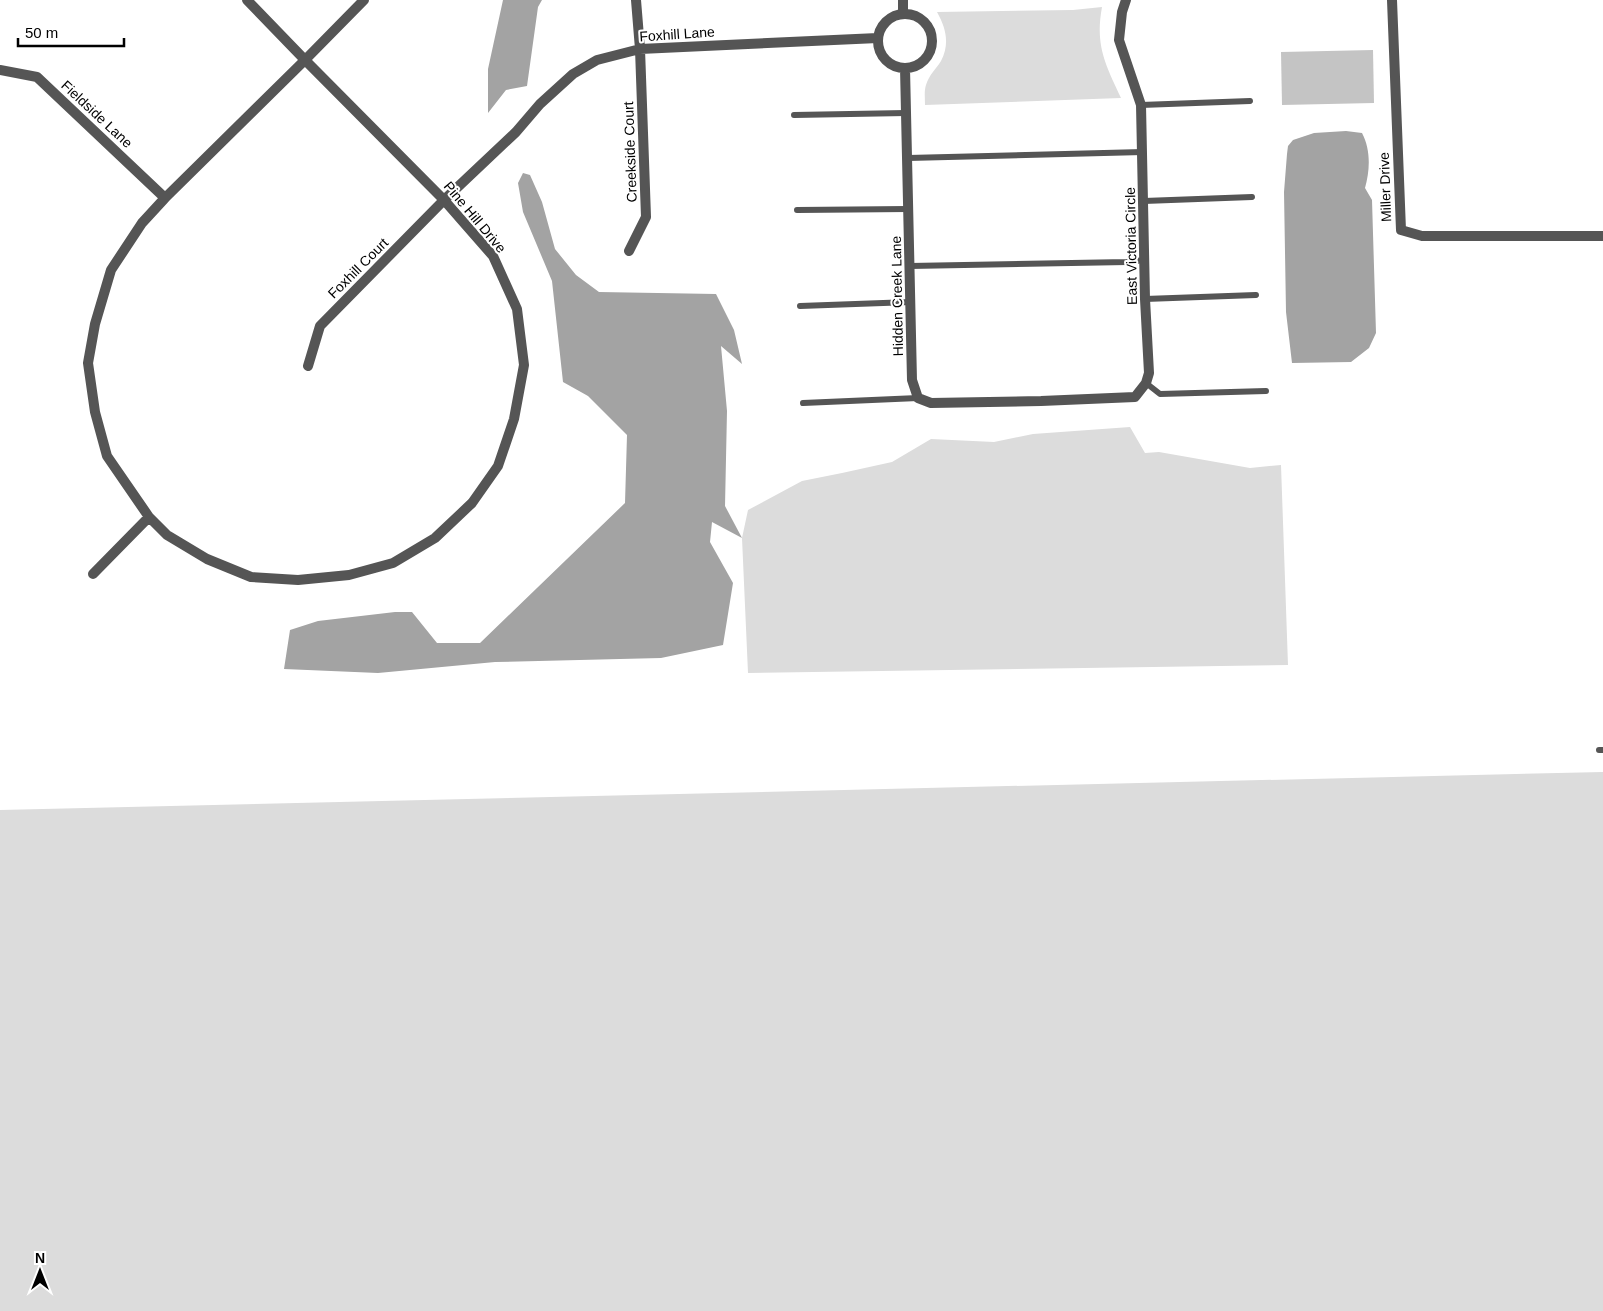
<svg xmlns="http://www.w3.org/2000/svg" width="1603" height="1311" font-family="Helvetica,sans-serif">
	<rect width="100%" height="100%" fill="#fff"/>
	<path fill="#dcdcdc" d="M1102 7C1095 45 1105 64 1121 98L925 105C925 98 924 91 926 85 929 75 936 69 941 61 950 44 946 28 937 12L1073 10Z
		M1130 427 1145 453 1159 452 1250 468 1281 465 1288 665 748 673 742 538 748 510 802 481 842 473 892 462 931 439 994 442 1033 434Z
		M1603 772V1311H0V810Z"/>
	<path fill="#a3a3a3" d="M503 0H542L538 7 527 86 506 90 488 113V69Z
		M1346 131 1362 133C1371 150 1370 170 1365 188L1372 200 1376 333 1369 348 1351 362 1292 363 1286 312 1284 192 1287 154 1288 146 1293 140 1314 133Z
		M523 173 530 175 542 202 555 249 576 275 599 292 716 294 734 330 742 364 721 346 727 411 725 506 742 538 712 522 710 542 733 583 723 645 661 658 495 662 378 673 284 669 290 630 318 621 395 612H412L437 643H480L625 503 627 435 588 396 563 382 552 281 523 212 518 183Z"/>
	<path fill="#c4c4c4" d="M1373 50 1374 103 1282 105 1281 52Z"/>
	<g fill="none" stroke-linecap="round" stroke-linejoin="round">
		<path stroke="#555" stroke-width="6" d="M1141 105 1250 101
			M794 115 906 113
			M908 158 1143 152
			M1144 201 1252 197
			M797 210 908 209
			M910 266 1127 262 1144 260
			M1145 299 1256 295
			M800 306 911 302
			M1146 383 1160 394 1266 391
			M803 403 918 398
			M1599 750H1603"/>
		<path stroke="#555" stroke-width="10" d="M247 0 305 60 444 200 493 256 517 309 524 365 514 419 498 466 472 503 435 538 393 563 349 575 298 580 251 577 207 559 167 535 149 517 107 456 95 412 88 363 95 324 111 270 142 223 165 198 305 60 364 0
			M903 0V14
			M1392 0 1401 230 1422 236H1603
			M878 41a27 27 0 1 1 54 0a27 27 0 1 1-54 0Z
			M905 68 912 380 918 398 931 403 1041 401 1135 397 1146 383 1149 373 1145 299 1141 105 1119 40 1122 12 1126 0
			M0 70 37 77 165 198
			M629 251 646 217 640 49 636 0
			M308 366 320 326 444 200 516 132 540 104 573 74 597 60 640 49 878 38
			M93 574 149 517"/>
	</g>
	<g text-anchor="middle" dominant-baseline="central" stroke-width="4" stroke-linejoin="round" paint-order="stroke">
		<g font-size="14" fill="#000" stroke="#fff">
			<text transform="translate(677 34) rotate(-4)">Foxhill Lane</text>
			<text transform="translate(97 114) rotate(43)">Fieldside Lane</text>
			<text transform="translate(630 152) rotate(-92)">Creekside Court</text>
			<text transform="translate(1385 187) rotate(-92)">Miller Drive</text>
			<text transform="translate(475 217) rotate(50)">Pine Hill Drive</text>
			<text transform="translate(1131 246) rotate(-91)">East Victoria Circle</text>
			<text transform="translate(358 268) rotate(-45)">Foxhill Court</text>
			<text transform="translate(897 296) rotate(-91)">Hidden Creek Lane</text>
		</g>
	</g>
	<g transform="translate(40 1271)" stroke="#ffffff" stroke-width="4" paint-order="stroke">
	<path d="M0-4L9 19L0 12L-9 19Z" fill="#000000"/>
	<text y="-8" font-size="14" font-weight="bold" text-anchor="middle" fill="#000000">N</text>
	</g>
	<path d="M18 38v8h106v-8" fill="none" stroke="#000000" stroke-width="2.5"/>
	<text x="25" y="38" font-size="15" fill="#000000" stroke="#ffffff" stroke-width="4" paint-order="stroke">50 m</text>
</svg>
